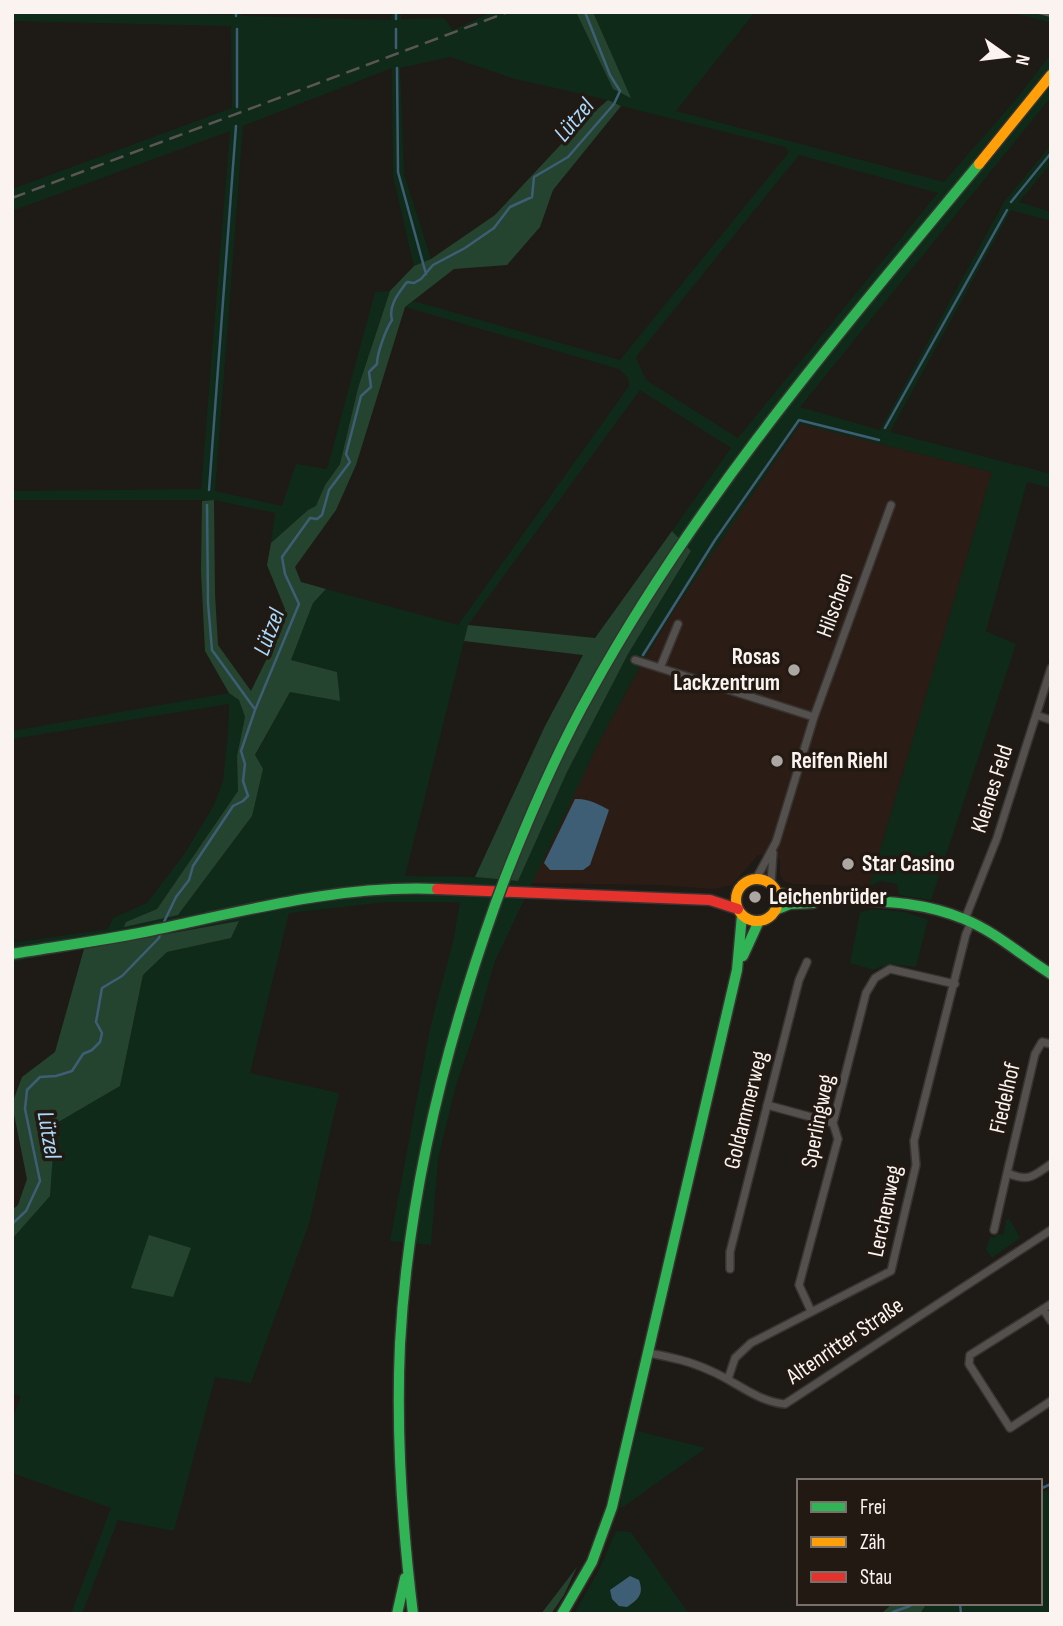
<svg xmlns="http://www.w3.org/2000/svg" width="1063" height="1626" font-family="'Sofia Sans Condensed',sans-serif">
	<rect width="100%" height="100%" fill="#1e1a16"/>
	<path fill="#2b1d15" d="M800 424 992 472 869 887 793 884 784 881 780 874V859L758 855 732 885 714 889 659 885 531 883 600 740 642 663 672 613Z"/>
	<path fill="#102a19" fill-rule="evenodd" d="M12 12 231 15V12H241V16L391 20 392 12H401V19L444 18 453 30 492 12H576L613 89 630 97 593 12H755L676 111 944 182 1018 97 1051 54V97L800 407 880 430 1004 202 1051 145V163L1019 202 1051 212V221L1011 210 890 432 1051 474V488L1027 482 986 631 1016 644 931 900 899 895 897 884 880 881 869 887 992 472 800 424 672 613 642 663 600 740 495 961 477 1024 456 1085 438 1159 431 1245 390 1241 431 1024 453 942 460 902H386L289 913 250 1073 339 1093 309 1224 251 1383 215 1377 174 1531 118 1520 82 1614H71L111 1508 12 1473V1420L21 1396 12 1394V1239L49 1196 55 1124 120 1086 143 975 167 952 231 938 238 921 12 962V943L108 929 113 918 147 903 185 853 214 805 223 781 228 734 229 704 12 739V731L229 693 239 700 245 717 237 756 238 791 157 909 126 922 178 915 252 816 255 756 290 692 339 701 337 672 291 660 313 603 326 589 458 625 629 386 628 378 619 369 405 307 414 301 620 360 789 152 785 147 621 106 608 100 515 79 450 57 400 68 404 174 431 259 414 266 393 176 392 68 243 126 215 491 282 506 296 464 327 469 375 292 390 291 358 388 340 464 325 485 317 506 308 510 271 543 275 513 214 500H12V491L201 489 230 131 12 211V189L232 108 231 26 12 21ZM799 155 938 193 738 438 646 380 636 357ZM640 390 731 448 672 531 691 552 628 654 567 772 518 881 475 877 405 876 468 625Z
		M1010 12H1051V23Z
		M874 909 905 912 928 920 916 967C901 965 887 962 874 970L850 963 860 912Z
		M1009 1218 1020 1238 992 1258 986 1250 990 1237 995 1238 996 1234 1003 1235 1006 1223 1004 1222Z
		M637 1431 706 1448 620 1509 621 1499Z
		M1051 1488V1614H920L927 1603H1040V1494Z
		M616 1531 631 1532 689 1614H574L599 1570Z"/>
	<path fill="#25442f" d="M576 12H593L631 98 613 89Z
		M608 100 621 106 553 190 540 227 507 265 454 269 405 307 356 465 336 510 295 567 301 582 326 589 313 603 291 660 337 672 340 701 290 692 255 755 263 769 252 816 178 915 124 927 126 922 157 909 238 791 237 756 245 717 239 700 229 693 205 651 201 571 202 501 214 500 215 594 218 645 251 691 273 646 285 609 267 565 271 543 308 510 316 506 325 485 340 464 358 388 390 291 414 266 431 259 495 215 581 123Z
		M672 531 691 551 628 654 567 772 518 881 475 877 545 726 583 655 464 641 468 625 595 638Z
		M239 921 231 938 167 952 143 975 120 1086 55 1124 50 1196 12 1239V1210L18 1205 27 1179 12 1104 22 1077 55 1052 84 949Z
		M149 1235 191 1248 173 1297 131 1288Z
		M577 1567 564 1595 551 1614H541Z
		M893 1603H927L920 1614H881Z"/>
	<path fill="#3d5e75" d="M575 799C587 798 599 804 609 810L590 865 583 870H550L544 863Z
		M630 1576 639 1580C644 1594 639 1599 627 1607L619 1606 612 1599 610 1590Z"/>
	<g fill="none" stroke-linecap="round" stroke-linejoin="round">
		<path stroke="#3d5e75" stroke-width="2.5" d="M236 12V16
			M396 19V12
			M237 29V107
			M396 48V29
			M397 68 398 172 426 274
			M1011 202 1051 153
			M885 428 1007 210
			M209 490 236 126
			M207 505 208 603 212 650 254 708
			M643 655 715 540 799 420 879 440
			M163 924 176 897 189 880 193 866 233 806 243 801 248 796 243 781 245 764 241 751 255 710 299 604 285 574 282 557 310 518 317 519 322 515 329 490 350 462 346 454 361 396 371 387 369 372 377 364C377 353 386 329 392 320 388 305 399 293 407 282L414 283 421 279 433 265 465 248 494 228 510 207 532 197 534 177 568 157 614 104 620 91 610 75 585 12
			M12 1224 26 1211 40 1181 25 1109 27 1090 40 1077 56 1076 72 1071 83 1054 92 1050 100 1042 102 1033 96 1022 102 988 122 976 159 938 160 933
			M1040 1489 1051 1484
			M960 1603 961 1614
			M890 1614C897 1609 906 1609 915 1603"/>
		<defs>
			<path id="street" d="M635 660 814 717
				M660 668 678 624
				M1036 715 1051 720
				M756 879 776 842 814 717 891 505
				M771 884 773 853
				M965 919 997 838 1051 668
				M1051 1044 1042 1042 1035 1054 1007 1173C1029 1182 1032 1177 1051 1164
				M767 1105 833 1123
				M994 1230 1007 1173
				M730 1269V1252L799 980 807 962
				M1051 1304 970 1355 969 1364 1010 1428 1051 1401
				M1043 1309 1051 1321
				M811 1311 799 1285 838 1139 833 1123 866 993 875 978 890 969 955 984
				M648 1353C670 1357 690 1361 711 1371 735 1381 758 1402 785 1404L1051 1230
				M728 1379 735 1358 751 1343 891 1271 916 1165 914 1141 966 934 971 923"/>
			<path id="fast" d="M505 878C530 814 557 751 591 691 696 500 840 332 979 164
				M777 893C840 905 902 893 964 919 996 932 1022 956 1051 974
				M775 910 790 904 813 903
				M12 954C59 946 107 940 154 930 248 910 340 885 437 889
				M743 956 759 921
				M397 1614 405 1578
				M413 1614C402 1525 396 1434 400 1344 408 1194 445 1046 495 905
				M562 1614 592 1562 612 1507 737 970 742 915"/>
			<path id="slow" d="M979 164 1051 75
				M736 900a21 21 0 1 1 42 0a21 21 0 1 1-42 0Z"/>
			<path id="jam" d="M437 889 710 900 738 909"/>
		</defs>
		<use href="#street" stroke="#373331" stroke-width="10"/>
		<use href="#fast" stroke="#373331" stroke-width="13"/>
		<use href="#slow" stroke="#373331" stroke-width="13"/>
		<use href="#jam" stroke="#373331" stroke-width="13"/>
		<use href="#street" stroke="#54504e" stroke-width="7"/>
		<use href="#fast" stroke="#30b455" stroke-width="10"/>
		<use href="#slow" stroke="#ff9f0a" stroke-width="10"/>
		<use href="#jam" stroke="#e5322d" stroke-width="10"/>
		<path stroke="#5a5652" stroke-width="2.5" stroke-dasharray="14 7" stroke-linecap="butt" d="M1036 12 1051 16
			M12 198 508 12"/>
		<defs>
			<path id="fast-bridge" d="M495 905 505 878"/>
		</defs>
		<use href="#fast-bridge" stroke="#373331" stroke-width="13" stroke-linecap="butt"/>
		<use href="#fast-bridge" stroke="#30b455" stroke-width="10"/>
	</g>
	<g fill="#ada7a3" stroke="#221913" stroke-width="2.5">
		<circle cx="794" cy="670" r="7"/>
		<circle cx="777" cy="761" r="7"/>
		<circle cx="848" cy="864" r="7"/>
		<circle cx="755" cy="897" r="7"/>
	</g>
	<g text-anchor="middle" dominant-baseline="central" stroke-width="7" stroke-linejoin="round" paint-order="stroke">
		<g font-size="23" fill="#faf3ef" stroke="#221913">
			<text transform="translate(835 605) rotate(-70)">Hilschen</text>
			<text transform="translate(992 789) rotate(-72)">Kleines Feld</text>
			<text transform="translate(1005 1098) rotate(-77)">Fiedelhof</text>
			<text transform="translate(746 1110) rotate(-76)">Goldammerweg</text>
			<text transform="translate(818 1121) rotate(-79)">Sperlingweg</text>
			<text transform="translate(885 1211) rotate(-78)">Lerchenweg</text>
			<text transform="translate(845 1341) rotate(-34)">Altenritter Straße</text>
		</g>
		<g font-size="23" font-weight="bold" fill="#faf3ef" stroke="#221913" text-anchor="start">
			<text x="780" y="657" text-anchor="end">Rosas<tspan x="780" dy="26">Lackzentrum</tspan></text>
			<text x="791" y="761">Reifen Riehl</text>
			<text x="862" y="864">Star Casino</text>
			<text x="769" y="897">Leichenbrüder</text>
		</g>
		<g font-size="24" font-style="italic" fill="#a8dafd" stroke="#221913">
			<text transform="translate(574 120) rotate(-50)">Lützel</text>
			<text transform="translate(269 632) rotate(-69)">Lützel</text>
			<text transform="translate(49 1135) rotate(80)">Lützel</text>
		</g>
	</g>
	<rect width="1063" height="1626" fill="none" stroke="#faf3ef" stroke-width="28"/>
	<rect x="797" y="1479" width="245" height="126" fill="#221913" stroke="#78706b" stroke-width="2"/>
	<rect x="811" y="1502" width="35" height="10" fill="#30b455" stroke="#78706b" stroke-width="2"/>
	<text x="860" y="1514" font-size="21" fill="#faf3ef">Frei</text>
	<rect x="811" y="1537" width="35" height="10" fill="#ff9f0a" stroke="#78706b" stroke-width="2"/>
	<text x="860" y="1549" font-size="21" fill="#faf3ef">Zäh</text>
	<rect x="811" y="1572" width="35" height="10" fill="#e5322d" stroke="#78706b" stroke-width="2"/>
	<text x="860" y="1584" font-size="21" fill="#faf3ef">Stau</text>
	<g transform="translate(1007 56) rotate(104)" stroke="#221913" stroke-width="5" paint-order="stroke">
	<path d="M0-5L12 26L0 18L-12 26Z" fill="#faf3ef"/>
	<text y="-10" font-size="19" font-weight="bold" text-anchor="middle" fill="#faf3ef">N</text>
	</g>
</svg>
